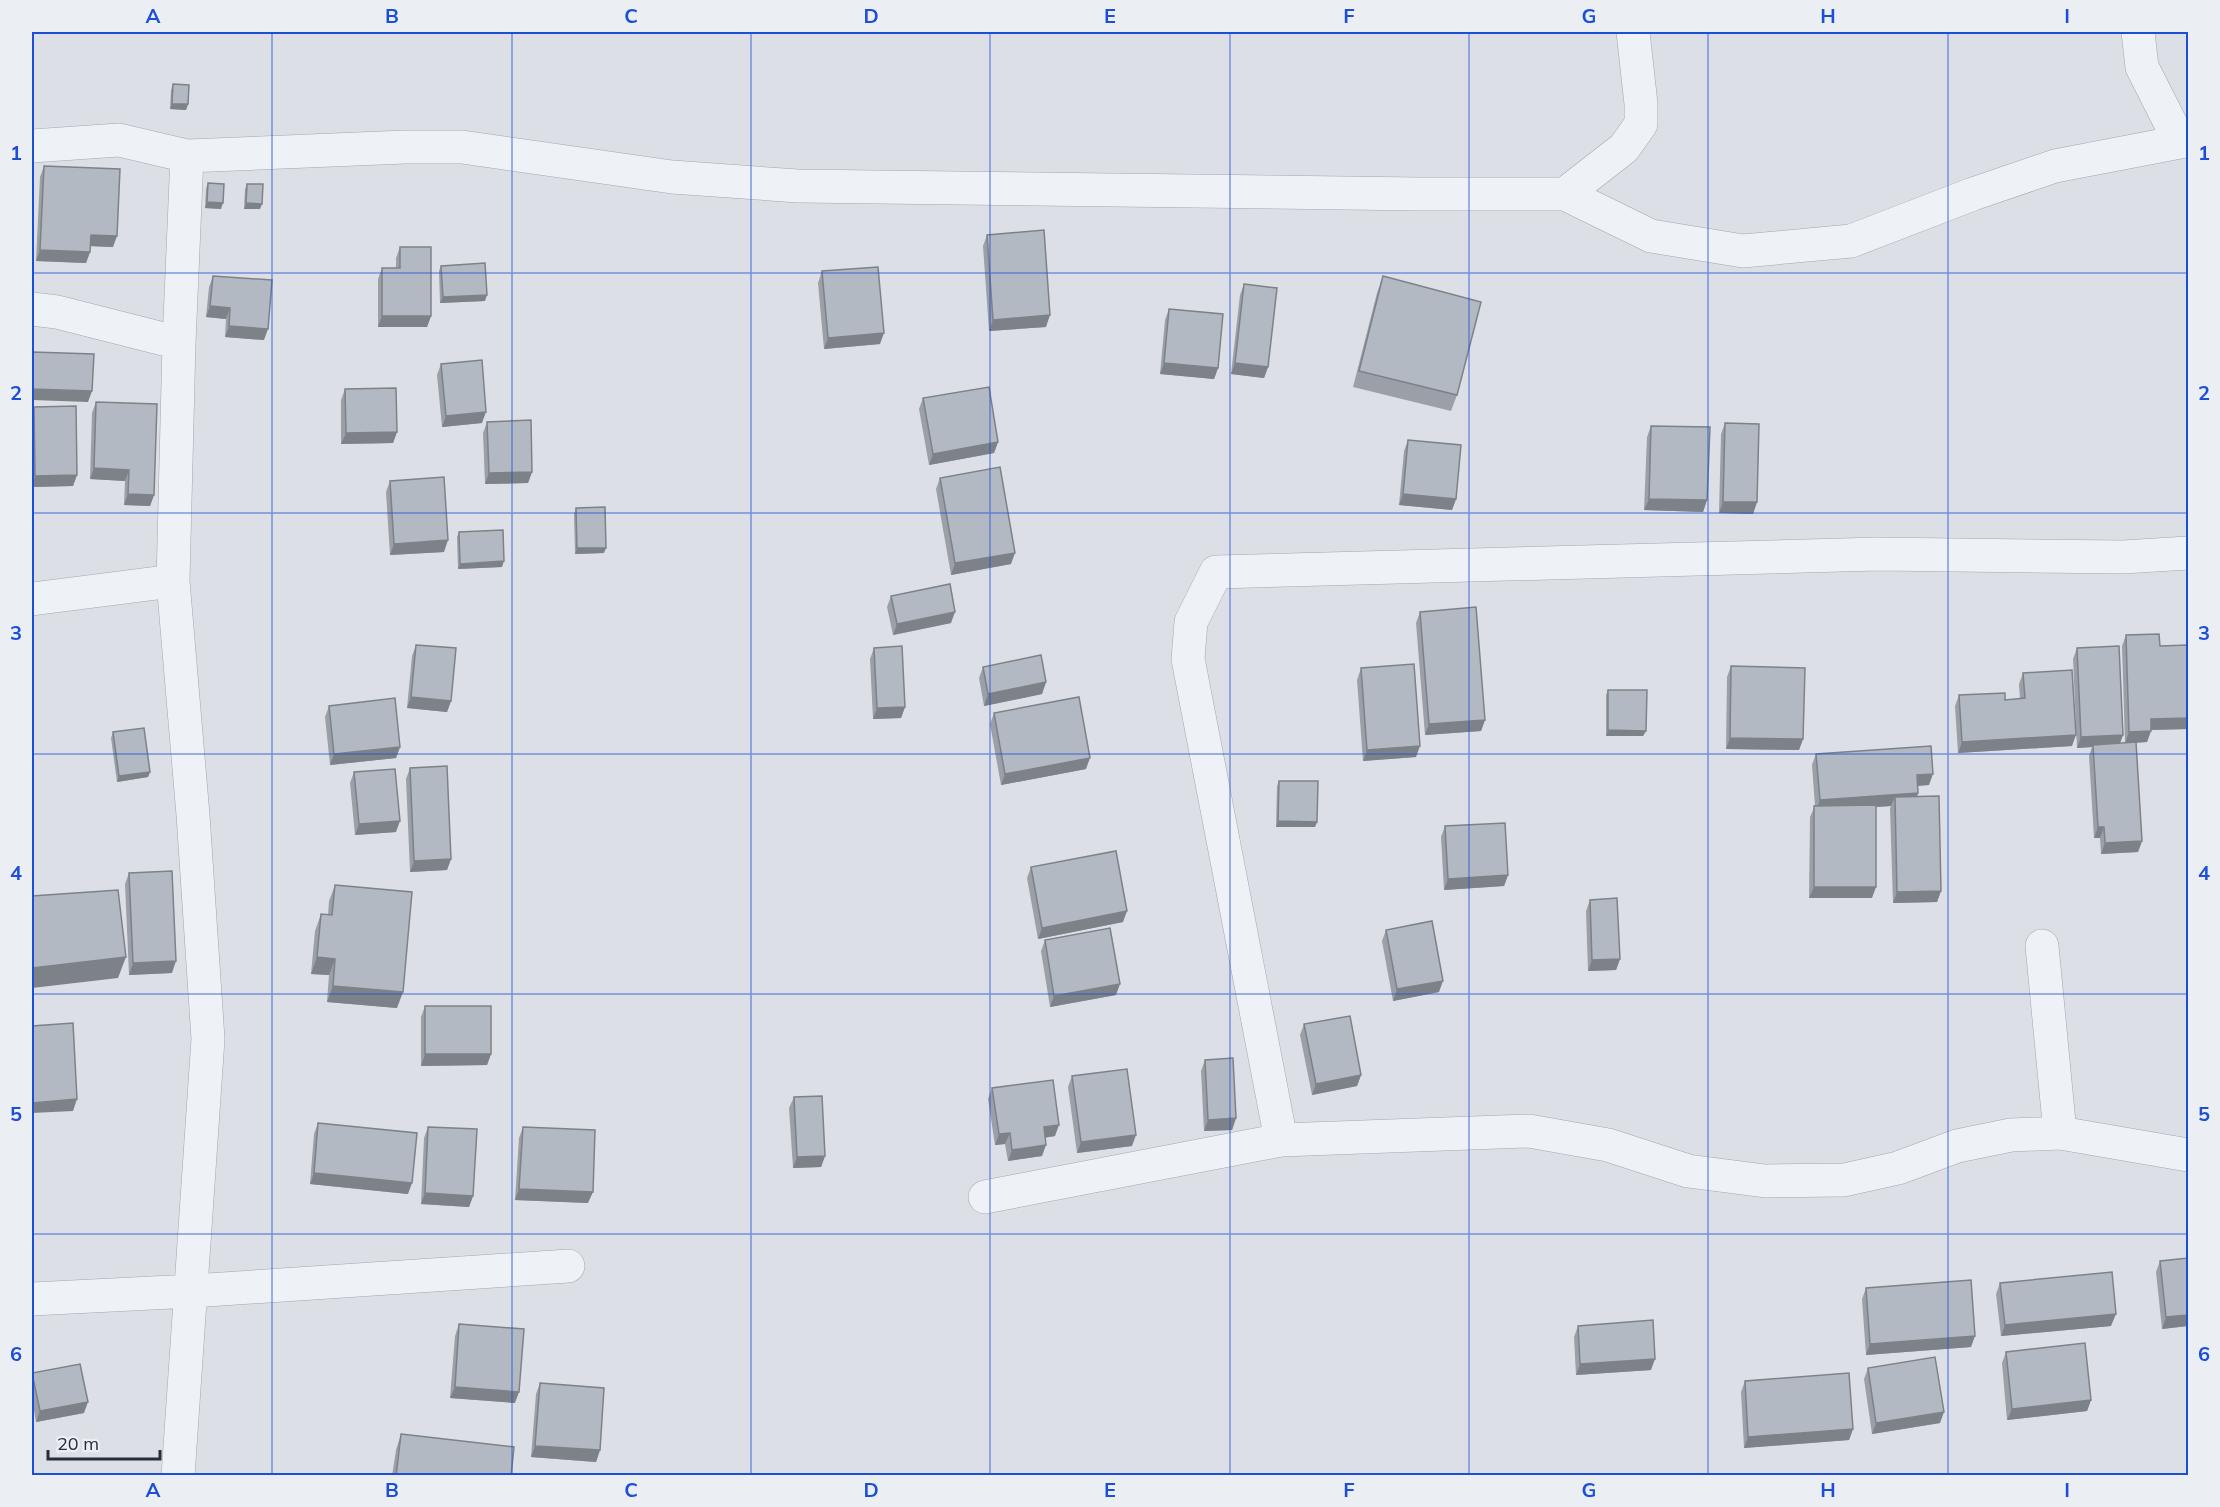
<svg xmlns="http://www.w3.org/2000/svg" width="2220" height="1507" font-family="Mulish,sans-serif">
	<rect width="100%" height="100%" fill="#dce0e6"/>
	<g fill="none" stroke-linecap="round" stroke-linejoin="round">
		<defs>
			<path id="street" d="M2138 32 2142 67 2180 142 2188 141
				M32 146 119 140 187 156
				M1565 194 1651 236 1743 251 1851 241 1973 194 2055 166 2180 142
				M32 309 57 312 179 343
				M32 599 173 581
				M2042 946 2060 1133
				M1281 1140 1188 659 1191 622 1216 572 1878 554 2123 557 2188 553
				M985 1197 1281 1140 1529 1131 1608 1145 1688 1171 1765 1181 1844 1180 1898 1168 1957 1146 2011 1135 2060 1133 2188 1155
				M32 1299 192 1291 568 1266
				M178 1476 208 1039 193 815 173 581 179 343 187 156 405 147H462L672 177 798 186 1420 194H1565L1624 148 1641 124V104L1633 32"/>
		</defs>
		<use href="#street" stroke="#a1a7b0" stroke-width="34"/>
		<use href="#street" stroke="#eef1f5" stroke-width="33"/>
	</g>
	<path fill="#9a9fa8" d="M173 84 188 104 186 110 170 109 171 90Z
		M44 166 113 247 90 246V252L86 263 36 261 40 177Z
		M208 183 221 209 205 208 206 189Z
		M247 184 260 209H244L245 189Z
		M987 235 1046 327 989 331 983 246Z
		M400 247 431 316 427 327H378V279L382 268H396V258Z
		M441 266 485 301 440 303 439 271Z
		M822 271 880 344 824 349 818 283Z
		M213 276 264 340 225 337 226 319 206 317 209 287Z
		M1383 276 1457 395 1451 411 1353 387 1377 293Z
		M1244 284 1268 367 1264 378 1231 374 1240 295Z
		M1169 309 1218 368 1214 379 1160 374 1165 320Z
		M441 364 482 423 442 427 437 375Z
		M345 389 397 432 393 443 341 444V400Z
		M923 398 998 442 994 453 929 465 919 409Z
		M96 402 154 495 150 506 124 505 125 481 90 479 92 413Z
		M34 407 77 475 73 486 32 487V414Z
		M487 422 532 472 528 483 485 484 483 433Z
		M1725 423 1757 502 1753 514 1719 513 1721 434Z
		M1651 426 1707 500 1703 512 1644 510 1647 437Z
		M1408 440 1456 499 1452 510 1399 505 1404 451Z
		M940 478 1011 564 951 575 936 489Z
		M390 481 444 552 390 555 386 492Z
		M576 508 604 553 575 554 574 514Z
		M459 532 502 567 458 569 457 537Z
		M891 596 951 623 893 635 887 607Z
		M1420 612 1485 720 1481 731 1425 735 1416 623Z
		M2126 635 2160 646 2188 645V729L2151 730 2147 742 2136 743 2142 841 2138 852 2101 854 2100 838H2094L2089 756 2092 747 2077 748 2073 659 2077 648 2123 735 2120 743H2125L2122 646Z
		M416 645 451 701 447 712 407 708 412 656Z
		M874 648 905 707 901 718 873 719 870 659Z
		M1731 666 1803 739 1799 750 1726 749 1727 677Z
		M983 667 1046 682 1042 694 984 706 979 678Z
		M1361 668 1416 757 1363 761 1357 680Z
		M2023 673 2072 746 1958 753 1955 706 1959 695 2005 700 2020 699 2019 684Z
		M1608 690 1646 731 1643 736H1606V695Z
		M329 706 400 747 396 758 330 765 325 717Z
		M994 713 1086 769 1001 785 990 724Z
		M113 732 150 772 148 777 117 782 111 738Z
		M1816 754 1929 785 1918 786V793L1917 797 1941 891 1937 902 1893 903 1890 808 1891 806 1876 807 1872 898H1809L1810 817 1815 806 1812 765Z
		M410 768 451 859 447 870 410 872 406 779Z
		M354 772 396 832 355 835 350 783Z
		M1279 781 1317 822 1315 827H1276L1277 786Z
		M1445 826 1508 875 1504 886 1444 890 1441 837Z
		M1031 867 1123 922 1038 939 1027 878Z
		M129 873 172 973 129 975 125 884Z
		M335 885 397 1008 327 1002 329 975 311 974 315 931 321 914 328 915 329 901Z
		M1590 900 1620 959 1616 970 1588 971 1586 911Z
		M1386 930 1439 992 1393 1001 1382 941Z
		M1045 940 1116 995 1050 1007 1041 951Z
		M425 1006 491 1054 487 1065 421 1066V1017Z
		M1304 1024 1361 1075 1357 1086 1312 1095 1300 1035Z
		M1205 1060 1236 1118 1232 1130 1204 1131 1201 1071Z
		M1072 1076 1132 1146 1077 1153 1068 1087Z
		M992 1088 1055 1136 1045 1138 1042 1156 1008 1161 1005 1144 995 1145 988 1099Z
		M794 1097 825 1156 821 1167 793 1168 789 1108Z
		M318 1123 408 1194 310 1184 314 1134Z
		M428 1127 473 1196 469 1207 421 1204 424 1138Z
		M523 1127 588 1203 515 1200 519 1138Z
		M2188 1258V1326L2162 1329 2156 1272 2160 1261Z
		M2000 1283 2111 1326 2001 1336 1996 1294Z
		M1866 1288 1971 1347 1866 1355 1862 1299Z
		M459 1324 515 1403 450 1398 455 1336Z
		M1578 1326 1651 1370 1576 1375 1574 1337Z
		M2006 1352 2091 1400 2087 1411 2007 1420 2002 1363Z
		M1868 1368 1940 1423 1872 1434 1864 1379Z
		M32 1373 84 1413 36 1422 32 1399Z
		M1745 1381 1853 1429 1849 1440 1744 1448 1741 1392Z
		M540 1383 600 1450 596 1462 531 1457 536 1394Z
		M401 1434 511 1476H392L396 1450Z"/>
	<path fill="#7d8288" d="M172 104H188L186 110 170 109Z
		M207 202 223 203 221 209 205 208Z
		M246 203 262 204 260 209H244Z
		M91 235 117 236 113 247 87 246Z
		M40 250 90 252 86 263 36 261Z
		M487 295 485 301 440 303 443 297Z
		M210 306 230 308 226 319 206 317Z
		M1050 315 1046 327 989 331 993 320Z
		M382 316H431L427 327H378Z
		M229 326 268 329 264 340 225 337Z
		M884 333 880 344 824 349 828 338Z
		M1164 363 1218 368 1214 379 1160 374Z
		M1235 363 1268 367 1264 378 1231 374Z
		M32 389 92 391 88 402 32 400Z
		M486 412 482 423 442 427 446 416Z
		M397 432 393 443 341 444 346 433Z
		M998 442 994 453 929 465 933 454Z
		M94 468 129 470 125 481 90 479Z
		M532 472 528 483 485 484 489 473Z
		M77 475 73 486 32 487 35 476Z
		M128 494 154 495 150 506 124 505Z
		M1403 494 1456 499 1452 510 1399 505Z
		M1649 499 1707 500 1703 512 1644 510Z
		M1723 502H1757L1753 514 1719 513Z
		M448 540 444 552 390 555 394 544Z
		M577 548H606L604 553 575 554Z
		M1015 553 1011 564 951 575 955 563Z
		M504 561 502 567 458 569 460 564Z
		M955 612 951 623 893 635 897 624Z
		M1046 682 1042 694 984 706 988 694Z
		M411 697 451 701 447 712 407 708Z
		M905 707 901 718 873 719 877 708Z
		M2188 718V729L2147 730 2151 719Z
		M1485 720 1481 731 1425 735 1429 724Z
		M1608 730 1646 731 1643 736H1606Z
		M2151 731 2147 742 2125 743 2129 732Z
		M2076 735 2072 746 1958 753 1962 742Z
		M2123 735 2119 746 2093 745 2092 747 2077 748 2081 737Z
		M1730 738 1803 739 1799 750 1726 749Z
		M1420 746 1416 757 1363 761 1367 750Z
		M400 747 396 758 330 765 334 754Z
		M1090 758 1086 769 1001 785 1005 774Z
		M150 772 148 777 117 782 119 776Z
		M1933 774 1929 785 1913 786 1917 775Z
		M1918 793 1914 804 1895 797 1891 806 1816 811 1820 800Z
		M400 821 396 832 355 835 359 824Z
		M1278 821 1317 822 1315 827H1276Z
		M2098 827H2104L2100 838H2094Z
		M2142 841 2138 852 2101 854 2105 843Z
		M451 859 447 870 410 872 414 861Z
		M1508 875 1504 886 1444 890 1448 879Z
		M1814 887H1876L1872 898H1809Z
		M1941 891 1937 902 1893 903 1897 892Z
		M1127 911 1123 922 1038 939 1042 928Z
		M126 957 118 978 32 988V968Z
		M317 957 335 959 329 975 311 974Z
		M1620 959 1616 970 1588 971 1592 960Z
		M176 961 172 973 129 975 133 963Z
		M1443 981 1439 992 1393 1001 1397 989Z
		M1120 984 1116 995 1050 1007 1054 996Z
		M333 986 403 992 397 1008 327 1002Z
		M425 1054H491L487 1065 421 1066Z
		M1361 1075 1357 1086 1312 1095 1316 1084Z
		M77 1099 73 1111 32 1113V1103Z
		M1236 1118 1232 1130 1204 1131 1208 1120Z
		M1059 1125 1055 1136 1040 1138 1044 1127Z
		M1010 1133 1005 1144 995 1145 999 1134Z
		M1136 1135 1132 1146 1077 1153 1081 1142Z
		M1046 1145 1042 1156 1008 1161 1012 1150Z
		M825 1156 821 1167 793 1168 797 1157Z
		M314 1173 412 1183 408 1194 310 1184Z
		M519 1189 593 1192 588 1203 515 1200Z
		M425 1193 473 1196 469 1207 421 1204Z
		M2116 1314 2111 1326 2001 1336 2005 1325Z
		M2188 1315V1326L2162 1329 2166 1317Z
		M1975 1336 1971 1347 1866 1355 1870 1344Z
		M1655 1359 1651 1370 1576 1375 1580 1364Z
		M455 1387 519 1392 515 1403 450 1398Z
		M2091 1400 2087 1411 2007 1420 2012 1409Z
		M88 1402 84 1413 36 1422 40 1411Z
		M1944 1412 1940 1423 1872 1434 1876 1423Z
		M1853 1429 1849 1440 1744 1448 1748 1437Z
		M535 1446 600 1450 596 1462 531 1457Z"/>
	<path fill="#b3b9c3" stroke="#7d8288" stroke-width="1.5" d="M173 84 189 85 188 104H172Z
		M44 166 120 169 117 236 91 235 90 252 40 250Z
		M208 183 224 184 223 203 207 202Z
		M247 184H263L262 204 246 203Z
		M1044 230 1050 315 993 320 987 235Z
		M400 247H431V316H382V268H400Z
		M485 263 487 295 443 297 441 266Z
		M878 267 884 333 828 338 822 271Z
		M213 276 272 280 268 329 229 326 230 308 210 306Z
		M1383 276 1481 302 1457 395 1359 371Z
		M1244 284 1277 288 1268 367 1235 363Z
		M1169 309 1223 314 1218 368 1164 363Z
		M32 352 94 354 92 391 32 389Z
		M482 360 486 412 446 416 441 364Z
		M989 387 998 442 933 454 923 398Z
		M396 388 397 432 346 433 345 389Z
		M96 402 157 404 154 495 128 494 129 470 94 468Z
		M76 406 77 475 35 476 34 407Z
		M531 420 532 472 489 473 487 422Z
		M1725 423 1759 424 1757 502H1723Z
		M1651 426 1710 427 1707 500 1649 499Z
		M1408 440 1461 445 1456 499 1403 494Z
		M1000 467 1015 553 955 563 940 478Z
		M444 477 448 540 394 544 390 481Z
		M605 507 606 548H577L576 508Z
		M503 530 504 561 460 564 459 532Z
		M950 584 955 612 897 624 891 596Z
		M1476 607 1485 720 1429 724 1420 612Z
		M2159 634 2160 646 2188 645V718L2151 719V731L2129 732 2126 635Z
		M416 645 456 648 451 701 411 697Z
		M902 646 905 707 877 708 874 648Z
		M2119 646 2123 735 2081 737 2077 648Z
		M1041 655 1046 682 988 694 983 667Z
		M1414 664 1420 746 1367 750 1361 668Z
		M1731 666 1805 668 1803 739 1730 738Z
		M2072 670 2076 735 1962 742 1959 695 2005 693V700L2025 698 2023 673Z
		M1608 690H1647L1646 731 1608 730Z
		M1079 697 1090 758 1005 774 994 713Z
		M395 698 400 747 334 754 329 706Z
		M144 728 150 772 119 776 113 732Z
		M2136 742 2142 841 2105 843 2104 827H2098L2093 745Z
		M1931 746 1933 774 1917 775 1918 793 1820 800 1816 754Z
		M447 766 451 859 414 861 410 768Z
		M395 769 400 821 359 824 354 772Z
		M1279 781H1318L1317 822 1278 821Z
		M1939 796 1941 891 1897 892 1895 797Z
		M1876 805V887H1814V806Z
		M1505 823 1508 875 1448 879 1445 826Z
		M1116 851 1127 911 1042 928 1031 867Z
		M172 871 176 961 133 963 129 873Z
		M335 885 412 892 403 992 333 986 335 959 317 957 321 914 332 915Z
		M118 890 126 957 32 968V896Z
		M1617 898 1620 959 1592 960 1590 900Z
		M1432 921 1443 981 1397 989 1386 930Z
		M1110 928 1120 984 1054 996 1045 940Z
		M425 1006H491V1054H425Z
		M1350 1016 1361 1075 1316 1084 1304 1024Z
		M73 1023 77 1099 32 1103V1026Z
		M1233 1058 1236 1118 1208 1120 1205 1060Z
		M1127 1069 1136 1135 1081 1142 1072 1076Z
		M1053 1080 1059 1125 1044 1127 1046 1145 1012 1150 1010 1133 999 1134 992 1088Z
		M822 1096 825 1156 797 1157 794 1097Z
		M318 1123 417 1133 412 1183 314 1173Z
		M428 1127 477 1129 473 1196 425 1193Z
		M523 1127 595 1130 593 1192 519 1189Z
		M2188 1258V1315L2166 1317 2160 1261Z
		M2112 1272 2116 1314 2005 1325 2000 1283Z
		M1971 1280 1975 1336 1870 1344 1866 1288Z
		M1653 1320 1655 1359 1580 1364 1578 1326Z
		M459 1324 524 1329 519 1392 455 1387Z
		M2085 1343 2091 1400 2012 1409 2006 1352Z
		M1935 1357 1944 1412 1876 1423 1868 1368Z
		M80 1364 88 1402 40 1411 32 1373Z
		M1849 1373 1853 1429 1748 1437 1745 1381Z
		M540 1383 604 1388 600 1450 535 1446Z
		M401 1434 514 1447 511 1476H396Z"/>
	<path fill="none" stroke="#1d4ed8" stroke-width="1.5" stroke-opacity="0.55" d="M272 32V1476M512 32V1476M751 32V1476M990 32V1476M1230 32V1476M1469 32V1476M1708 32V1476M1948 32V1476M32 273H2188M32 513H2188M32 754H2188M32 994H2188M32 1234H2188"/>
	<rect width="2220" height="1507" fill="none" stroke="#ebeff4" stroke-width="66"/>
	<path d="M48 1450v9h112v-9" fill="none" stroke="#252e3d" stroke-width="3"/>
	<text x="57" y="1450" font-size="18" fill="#252e3d" stroke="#ebeff4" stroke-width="4.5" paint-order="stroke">20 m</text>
	<rect x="33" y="33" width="2154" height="1441" fill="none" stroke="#1d4ed8" stroke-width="2"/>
	<g font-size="20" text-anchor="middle" font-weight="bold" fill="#1d4ed8">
		<text x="153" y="23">A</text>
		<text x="392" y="23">B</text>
		<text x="631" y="23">C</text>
		<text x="871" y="23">D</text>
		<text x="1110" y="23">E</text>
		<text x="1349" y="23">F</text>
		<text x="1589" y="23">G</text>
		<text x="1828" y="23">H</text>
		<text x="2067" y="23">I</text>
		<text x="16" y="160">1</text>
		<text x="2204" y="160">1</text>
		<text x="16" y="400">2</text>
		<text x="2204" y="400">2</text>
		<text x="16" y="640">3</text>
		<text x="2204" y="640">3</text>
		<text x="16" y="880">4</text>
		<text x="2204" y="880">4</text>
		<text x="16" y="1121">5</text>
		<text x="2204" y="1121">5</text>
		<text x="16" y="1361">6</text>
		<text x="2204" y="1361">6</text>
		<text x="153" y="1497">A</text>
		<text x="392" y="1497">B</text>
		<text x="631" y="1497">C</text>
		<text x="871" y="1497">D</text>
		<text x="1110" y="1497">E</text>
		<text x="1349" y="1497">F</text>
		<text x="1589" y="1497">G</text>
		<text x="1828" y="1497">H</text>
		<text x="2067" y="1497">I</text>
	</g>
</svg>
